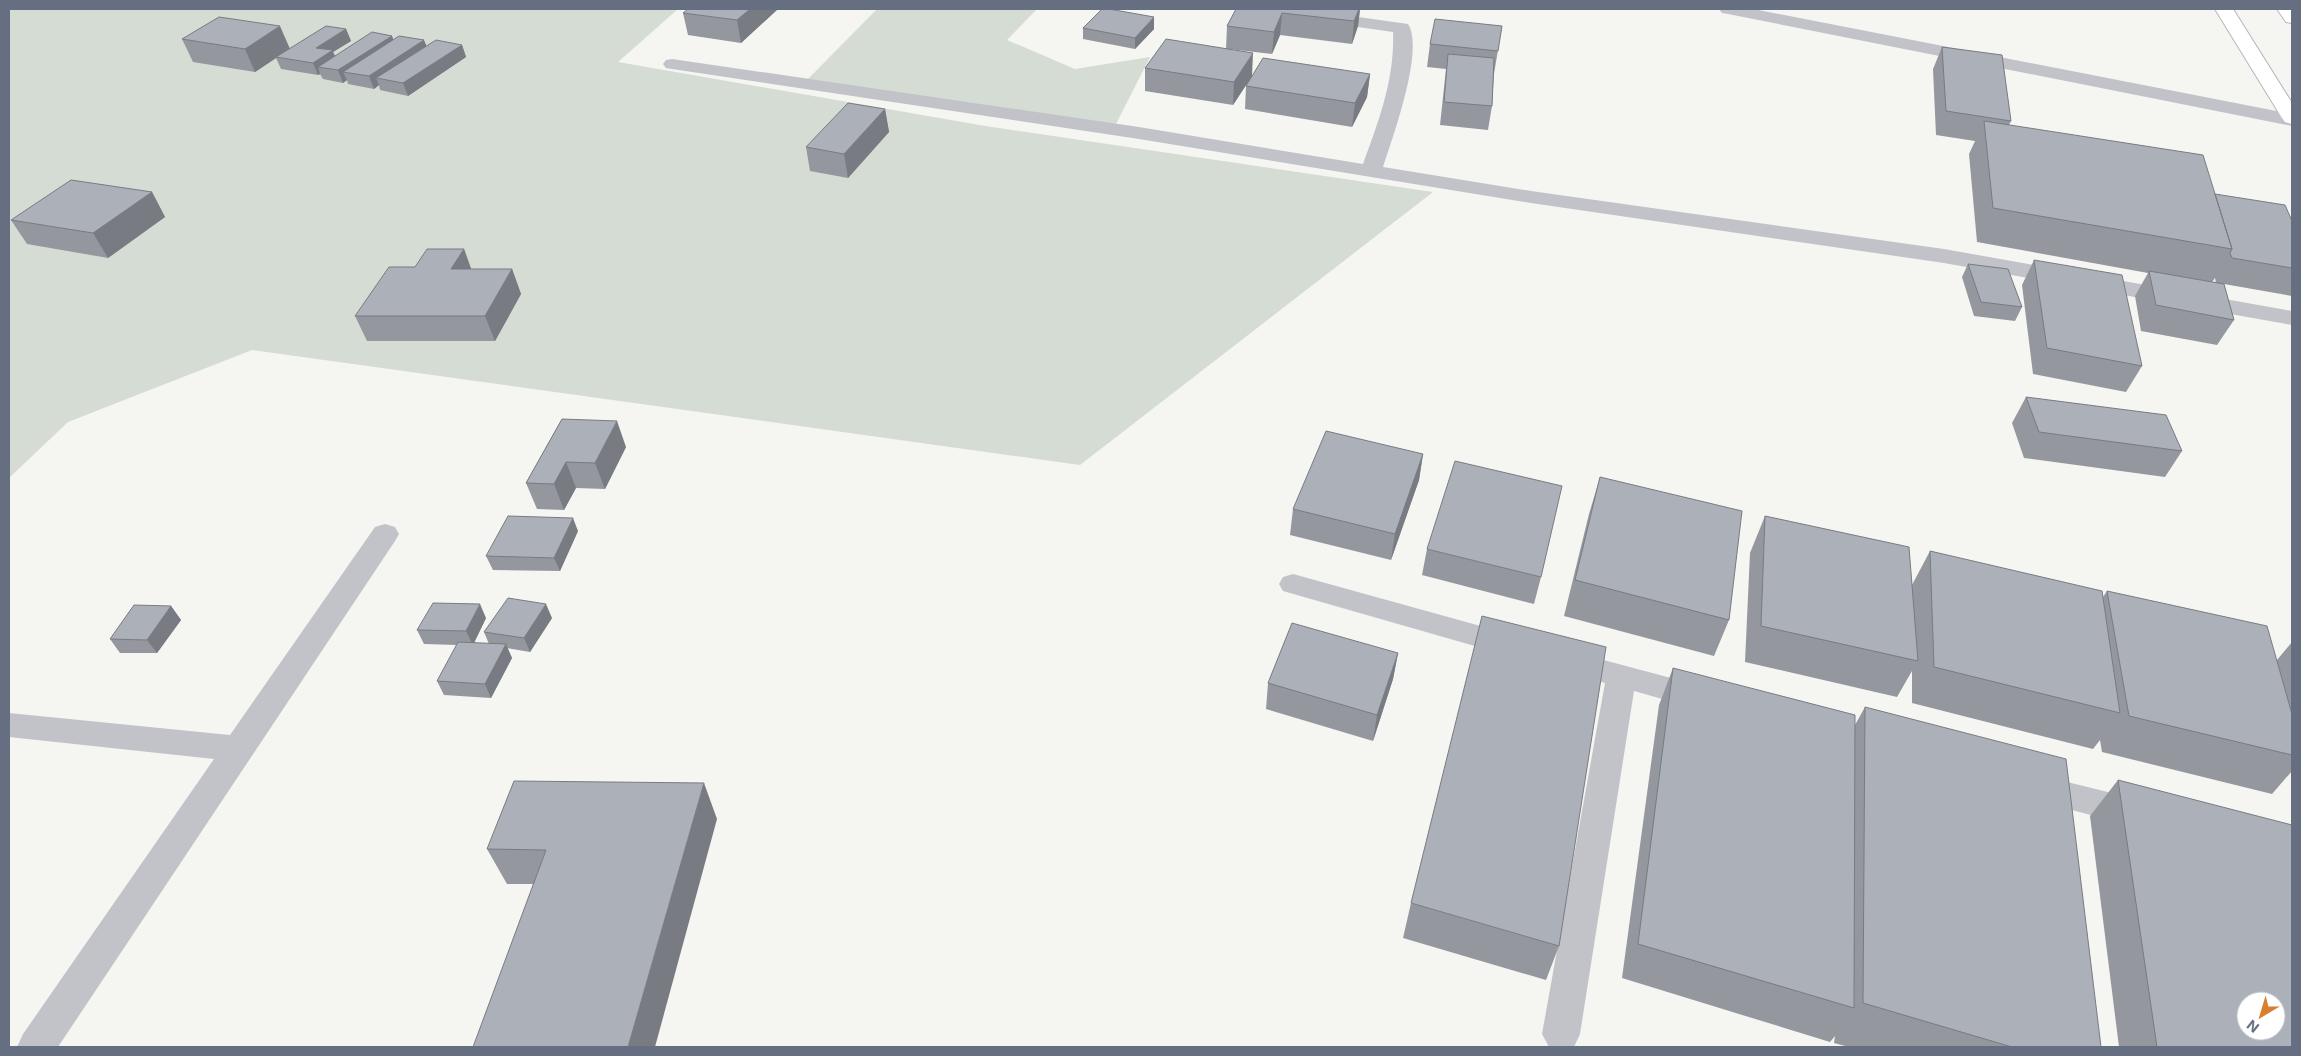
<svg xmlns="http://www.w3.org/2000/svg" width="2301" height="1056" font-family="Inter,sans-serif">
	<rect width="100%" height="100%" fill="#f5f5f2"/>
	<path fill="#d5dcd4" d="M9 9H678L618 62 985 126 1433 192 1080 465 252 350 68 422 9 478Z
		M877 9H1037L1007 40 1075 69 1150 57 1116 124 806 81Z"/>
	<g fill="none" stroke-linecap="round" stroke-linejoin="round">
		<defs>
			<path id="primary" d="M2215 9H2233L2292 103V124L2285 122 2282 118Z
				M2277 9H2292V23L2286 22Z"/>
		</defs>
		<use href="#primary" stroke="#b4b7bb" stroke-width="2"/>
		<path fill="#c1c3c8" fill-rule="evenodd" d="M1257 9H1301L1408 24C1425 49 1392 139 1383 167L1531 191 1944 249 2292 311V325L1944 263 1531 203 1139 139 672 69 666 68 663 64 666 60 672 59 1139 127 1363 164C1379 121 1395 78 1393 32L1266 14 1260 13Z
			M1719 9H1753L2292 114V126L1728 14 1722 13Z
			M385 524 395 527 399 534 395 541 58 1047H17L23 1034 214 759 9 737V713L230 735 375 527Z
			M1293 574 1513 635 1524 638 1528 646 1524 654 1513 657 1283 591 1279 584 1283 577Z
			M1566 650 1701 686 1712 689 1716 698 1712 707 1701 710 1634 691 1580 1034 1574 1047H1549L1542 1034 1605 683 1555 669 1551 661 1555 653Z
			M2035 774 2136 799 2148 803 2153 813 2148 823 2136 827 2023 797 2019 787 2023 777Z"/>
		<use href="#primary" fill="#fff" fill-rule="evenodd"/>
	</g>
	<path fill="#94979e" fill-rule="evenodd" d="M778 9 741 43 688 35 683 13Z
		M1236 9H1360L1358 26 1352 44 1280 35 1272 54 1229 49 1252 76 1233 105 1145 91V68L1226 49 1227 26Z
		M1502 26 1494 74 1492 106 1488 130 1440 125 1446 69 1427 67 1430 44Z
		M1083 28 1154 29 1135 49 1083 39Z
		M346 29 351 41 333 52 335 56 392 36 393 40 427 46 462 45 466 57 408 96 380 90 379 85 374 89 348 84 347 80 343 83 323 79 320 74 318 75 281 69 276 58 255 72 193 62 182 39 290 48Z
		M1942 47 2011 121 2009 125 2292 221V296L2224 284 2234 320 2217 345 2141 331 2135 296 2148 273 1977 242 1969 154 1975 141 1936 135 1933 69ZM2215 278 2216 283 2212 282Z
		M1370 74 1367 97 1352 127 1245 109 1246 86Z
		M885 109 889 132 848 178 810 171 806 147Z
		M152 192 165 217 108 258 27 244 11 220Z
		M464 249 471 269H512L521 294 495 341H367L355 316 415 267Z
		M2034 260 2142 366 2126 392 2033 374 2022 285Z
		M1968 264 2022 307 2015 321 1974 316 1962 277Z
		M2026 397 2182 451 2165 477 2024 458 2012 423Z
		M562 419 626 447 605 489 576 488 564 510 537 509 526 483Z
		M1423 454 1419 480 1391 560 1290 535 1293 509Z
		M1600 477 1729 620 1714 656 1564 616 1589 514Z
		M1765 516 1912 585 1930 551 2103 597 2107 591 2277 660 2292 642V771L2272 794 2102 752 2100 740 2093 749 1912 703V671L1897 697 1745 662 1750 553Z
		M578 531 560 571 493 570 486 556Z
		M1427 549 1541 577 1534 604 1422 575Z
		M171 606 181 620 157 653H120L110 639Z
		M486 618 474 643 489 644 484 632 552 618 530 652 507 648 512 658 491 698 444 695 437 681 457 645 424 644 417 630Z
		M1398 653 1393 679 1373 741 1266 709 1268 683Z
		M1673 668 1855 725 1865 707 2101 1047H1849L1834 1043 1835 1036 1830 1042 1622 978 1659 705Z
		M2118 780 2292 1047H2119L2090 816Z
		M717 819 534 884H507L487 849Z
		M1411 903 1559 946 1546 980 1403 938Z"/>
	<path fill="#787b81" d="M750 9H778L741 43 737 20Z
		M1359 9H1360L1358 26 1352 44 1354 21Z
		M1282 13 1280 35 1272 54 1274 32Z
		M1154 17V29L1135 49V38Z
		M280 26 290 49 276 57V58L255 72 245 49Z
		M346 29 351 41 333 52 338 62 318 67 320 74 318 75 313 63 316 48Z
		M392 36 396 47 343 72 347 80 343 83 338 70Z
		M424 40 429 52 376 78 379 85 374 89 369 76Z
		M462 45 466 57 408 96 403 83Z
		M1253 53 1252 76 1233 105 1234 82Z
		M1370 74 1367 97 1352 127 1355 103Z
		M885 109 889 132 848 178 844 154Z
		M152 192 165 217 108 258 93 233Z
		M464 249 473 274 451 269Z
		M512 269 521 294 495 341 485 316Z
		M617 421 626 447 605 489 595 463Z
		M1423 454 1419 480 1391 560 1395 534Z
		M566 462 576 488 564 510 554 484Z
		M573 518 578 531 560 571 554 558Z
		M480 604 486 618 473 645 466 631Z
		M546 604 552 618 530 652 524 638Z
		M171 606 181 620 157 653 147 640Z
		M506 644 512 658 491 698 485 684Z
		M1398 653 1393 679 1373 741 1377 715Z
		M704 783 717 819 655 1047H628Z"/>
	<path fill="#acb0b8" stroke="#787b81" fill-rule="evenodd" d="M688 9H750L737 20 683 13Z
		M1102 9H1109L1154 17 1135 38 1083 28Z
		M1236 9H1359L1354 21 1282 13 1274 32 1227 26Z
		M219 17 280 26 245 49 182 39Z
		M1435 19 1502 26 1498 51 1430 44Z
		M326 26 346 29 316 48 333 50 313 63 276 57Z
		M372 32 392 36 338 70 318 67Z
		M399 36 424 40 369 76 343 72Z
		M1166 39 1253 53 1234 82 1145 68Z
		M436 40 462 45 403 83 376 78Z
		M1942 47 2002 55 2011 121 1946 111Z
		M1448 54 1494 58 1492 106 1444 102Z
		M1263 58 1370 74 1355 103 1246 86Z
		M848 103 885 109 844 154 806 147Z
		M1984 121 2203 155 2232 249 1993 208Z
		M71 180 152 192 93 233 11 220Z
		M2215 194 2285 205 2292 221V268L2232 258 2230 253 2232 249Z
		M427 249H464L451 269H512L485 316H355L389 267H415Z
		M2034 260 2122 275 2142 366 2047 348Z
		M1968 264 2008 269 2022 307 1981 302Z
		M2149 271 2224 284 2234 320 2156 305Z
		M2026 397 2166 415 2182 451 2039 432Z
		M562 419 617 421 595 463 566 462 554 484 526 483Z
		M1326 431 1423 454 1395 534 1293 509Z
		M1455 461 1562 486 1541 577 1427 549Z
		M1600 477 1742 511 1729 620 1575 580Z
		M508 516 573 518 554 558 486 556Z
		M1765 516 1909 547 1918 661 1761 626Z
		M1930 551 2102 591 2120 713 1934 667Z
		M2107 591 2267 626 2292 714V755L2129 716Z
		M508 598 546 604 524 638 484 632Z
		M433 603 480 604 466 631 417 630Z
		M134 605 171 606 147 640 110 639Z
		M1482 616 1606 647 1559 946 1411 903Z
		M1292 623 1398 653 1377 715 1268 683Z
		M458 642 506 644 485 684 437 681Z
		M1673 668 1855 715 1854 1008 1638 944Z
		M1865 707 2066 759 2101 1047H2012L1863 1003Z
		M2118 780 2292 825V1047H2157ZM2246 1001H2276V1031H2246Z
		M514 781 704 783 628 1047H473L546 850 487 849Z"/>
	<rect width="2301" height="1056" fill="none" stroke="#666f81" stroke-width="20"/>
	<g transform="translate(2261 1016) rotate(218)"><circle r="24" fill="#ffffff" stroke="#c2c5cd"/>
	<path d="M0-4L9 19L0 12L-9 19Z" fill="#d87f30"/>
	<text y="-8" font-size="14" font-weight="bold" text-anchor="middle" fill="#666f81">N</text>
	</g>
</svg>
